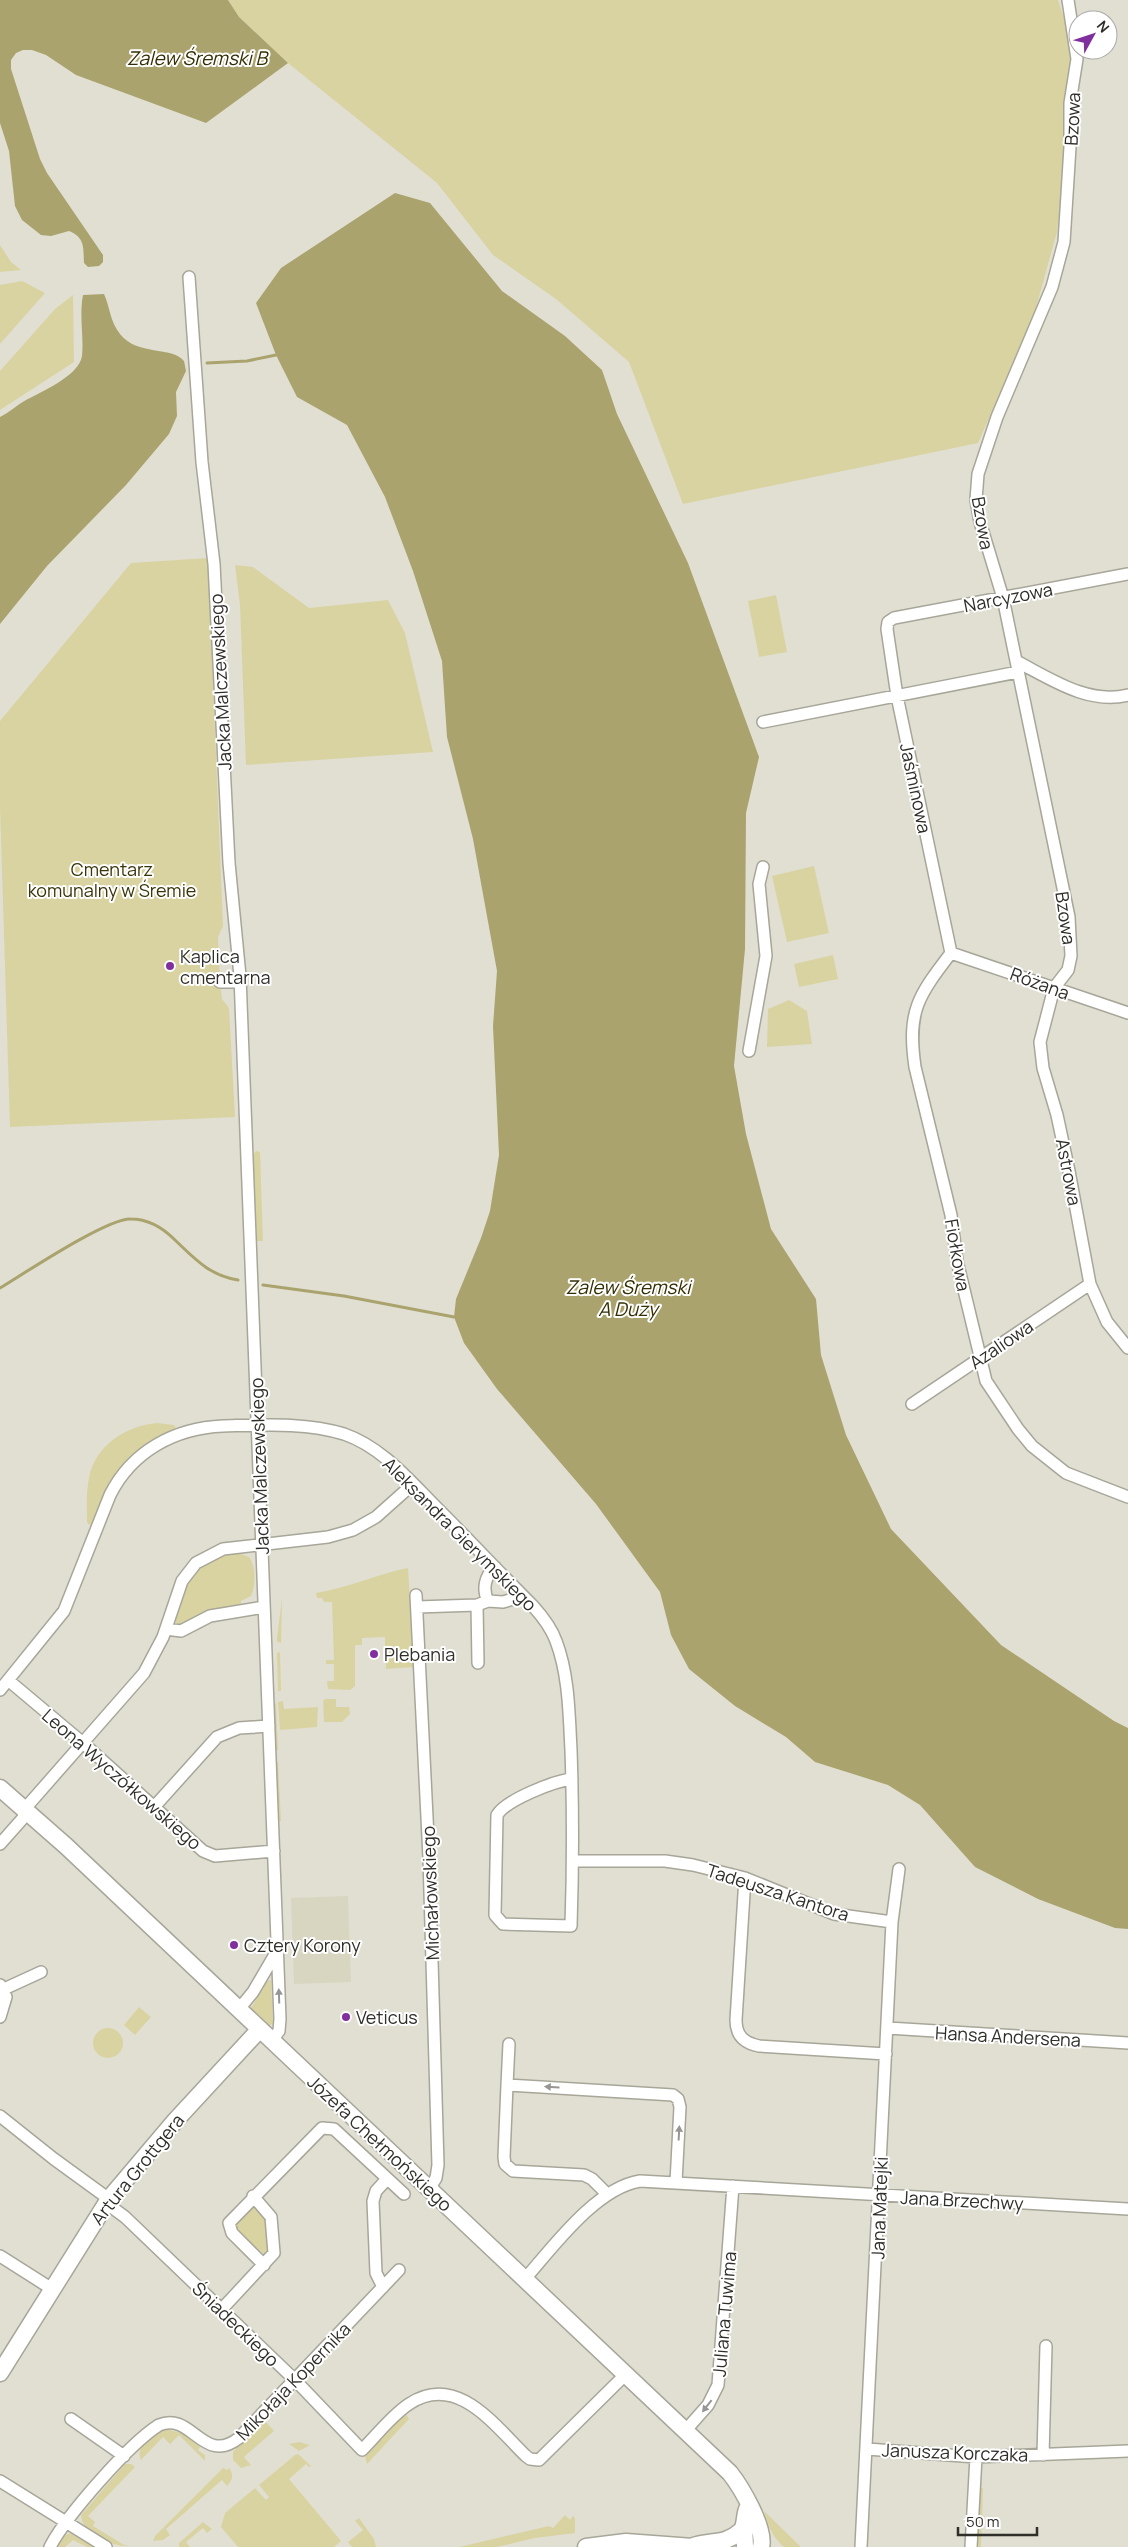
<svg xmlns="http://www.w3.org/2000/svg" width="1128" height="2547" font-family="Manrope,sans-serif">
	<rect width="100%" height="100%" fill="#e1dfd2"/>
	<path fill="#d8d6c1" d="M348 1896 351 1982 294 1984 291 1898Z"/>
	<path fill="#d9d3a2" d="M228 0H1058L1077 59 1057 232 1032 322 978 443 683 504 629 362 556 299 493 255 437 183 288 63 239 17Z
		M0 245 11 262 21 270 0 272Z
		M22 281 45 293 0 344V285Z
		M73 295 74 362 0 410V371L55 309Z
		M208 558 223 926 218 937 220 982 222 999 229 1008 235 1117 10 1127 0 807V721L131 563Z
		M235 565 253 567 309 608 388 600 405 633 433 752 246 765 240 605Z
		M776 595 787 652 759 657 748 601Z
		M814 866 829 933 787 942 772 876Z
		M833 955 838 979 799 987 794 964Z
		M789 1000 807 1011 812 1044 767 1047 768 1009Z
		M256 1151 260 1152 263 1241H257L253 1155Z
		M157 1423 174 1425 176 1428C168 1433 159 1436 151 1441 120 1462 105 1489 93 1523L89 1525 87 1522C87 1508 86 1492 89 1478 95 1445 126 1426 157 1423Z
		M241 1551V1554L249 1557C256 1565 256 1586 251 1596L241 1601V1604L203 1613 180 1625 177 1624C173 1618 177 1612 179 1605 191 1571 204 1557 241 1551Z
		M408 1568 414 1667 386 1669V1662H389V1646H385V1637L362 1638V1645H355V1686L350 1690 328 1689 327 1681H334V1664H326V1660H334L332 1602H324L322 1598H317L316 1593C348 1588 377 1574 408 1568Z
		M282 1598V1601L281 1643 277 1642V1638Z
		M280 1652 281 1691H278L277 1653Z
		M325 1699H336V1707H349L350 1714 342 1722H324L323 1701Z
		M283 1701 284 1709 318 1707 317 1727 280 1730 278 1702Z
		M276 1703 278 1750H276L274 1704Z
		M276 1762H278L281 1821H278Z
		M271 1980 273 2023 268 2027 251 2011V2008L267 1981Z
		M139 2007 151 2017 135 2035 124 2025Z
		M93 2043a15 15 0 1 1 30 0a15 15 0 1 1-30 0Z
		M253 2205 266 2216 269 2250 264 2254 237 2231 235 2224Z
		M405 2413 409 2419 367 2464 365 2456 367 2452Z
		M264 2420 274 2431 244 2457 251 2465 241 2468 233 2460V2452Z
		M166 2429 184 2434 200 2447 198 2450 205 2455V2461L179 2435 170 2444 163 2437 141 2460C134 2446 155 2433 166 2429Z
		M299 2442 310 2445 299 2451 289 2444Z
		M298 2454 311 2466 309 2467 306 2464 289 2479 341 2541 334 2547H238L221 2527 225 2513 255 2488 266 2500 269 2497 259 2485 295 2455Z
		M125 2464H131L135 2467 88 2516 95 2522 93 2526 124 2545 130 2546C113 2547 82 2535 81 2515Z
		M223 2468 227 2470 229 2468C234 2474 233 2480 227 2486L222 2480 166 2529 170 2535 163 2540 153 2541 155 2536Z
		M979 2488H983L981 2547H976Z
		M764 2511 801 2547H784C773 2538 768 2526 764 2511Z
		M565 2515 570 2520 573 2516 575 2518V2533L535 2538 497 2547H459L549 2526 553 2528Z
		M359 2518 374 2539 376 2547H352L348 2542 363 2530 355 2521Z
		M203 2522 212 2529 207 2533 203 2528 186 2542 190 2547H179V2543Z
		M70 2533 97 2547H87L73 2540 65 2547H56L64 2536Z"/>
	<path fill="#aaa36e" d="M0 0H228L239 17 288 63 206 123 76 75 46 55 32 50H23L16 53 11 60V69L40 159 47 173 103 255V262L99 266 88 267 84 263C83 249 86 238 69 231L51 236 41 235 22 220 15 206 9 151 0 123Z
		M395 193 430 203 502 291 565 336 602 370 617 414 688 563 722 656 759 757 746 813 745 949 734 1066 746 1134 771 1229 816 1299 821 1355 846 1435 891 1529 1001 1645 1114 1721 1128 1728V1929L1115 1928 1038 1899 975 1867 920 1805 888 1785 815 1762 786 1737 735 1706 689 1669 671 1635 660 1592 596 1504 497 1389 464 1343 454 1317 456 1299 481 1238 490 1211 499 1155 493 1026 497 971 473 839 447 737 442 661 413 571 385 497 347 425 297 397 276 355 256 303 281 268Z
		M104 294C110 307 110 322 120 334 137 356 172 346 184 361L186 371 176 392 177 416 169 434 126 485 47 566 0 624V417C10 412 17 405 26 400 41 392 79 376 82 356 84 336 79 316 83 295Z"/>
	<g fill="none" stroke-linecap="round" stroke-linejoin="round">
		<path stroke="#aaa36e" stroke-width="3" d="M207 363 247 361 276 355
			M263 1285 344 1296 454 1317
			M0 1288C25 1273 107 1218 131 1219 149 1219 163 1228 175 1240 194 1258 210 1276 238 1280"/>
		<defs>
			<path id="street" d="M1068 0 1077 59 1070 103V147L1064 242 1052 287 997 417 978 474 976 500 980 522 1003 598 1069 917 1071 956 1068 970 1054 988 1040 1042 1043 1068 1057 1115 1069 1171 1090 1284 1107 1322 1128 1348
				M189 277 202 462 214 564 229 863 240 976 280 2019 279 2031 272 2040
				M1016 661C1051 679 1088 705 1128 695
				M763 722 1018 672
				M951 953C918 996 907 1011 915 1067L951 1215 957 1261 986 1381 1018 1429 1032 1446 1066 1473 1128 1497
				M951 953 897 696 887 629 888 622 894 618 1128 574
				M951 953 1128 1013
				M220 982H240
				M749 1051 766 956 759 884 763 867
				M912 1404 1090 1284
				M416 1595 429 1858 438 2165 436 2178 429 2189
				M488 1601C482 1589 485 1576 495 1567
				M477 1605 478 1663
				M417 1607 477 1605 488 1601 503 1602 513 1599 520 1593
				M166 1629 181 1631 210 1616 264 1607
				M8 1680 83 1743 203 1851 215 1856 274 1851
				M0 1690 64 1611 110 1495C132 1451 175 1428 223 1426 262 1425 306 1422 344 1434 382 1447 410 1481 438 1509 470 1541 501 1574 533 1606 542 1616 551 1627 556 1641 569 1675 569 1714 571 1750 573 1809 573 1867 571 1926L503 1924 495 1915 497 1815C506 1800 554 1781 572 1779
				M154 1807 217 1737 239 1728 269 1726
				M0 1844 24 1817 29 1804 144 1673 163 1637 182 1581 196 1563 223 1549 328 1537 353 1530 376 1517 413 1484
				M573 1861H665L693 1865 745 1878 834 1914 892 1922
				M745 1878 736 2020C736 2036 744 2043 759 2046L886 2054
				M0 1985 6 1997 0 2017
				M4 1989 41 1972
				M239 2009 253 1992 277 1951
				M888 2028 1128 2043
				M507 2085 509 2044
				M0 2116 54 2159 109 2199
				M607 2194 592 2179 584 2175 513 2171 505 2164 504 2157 507 2085 673 2095 678 2099 680 2107 676 2182
				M106 2203 125 2217 295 2380 362 2450C377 2435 391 2416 409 2404 457 2372 495 2426 526 2456L530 2459 539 2460 625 2375
				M0 2256 52 2289
				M264 2265 232 2233 229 2223 322 2128 334 2129 404 2194
				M524 2280C553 2247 596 2188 640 2181L1128 2209
				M383 2287 376 2273 373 2201 376 2191 387 2179
				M221 2310 274 2253 271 2217 253 2196
				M71 2419 124 2456
				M685 2431 708 2405 718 2385 733 2186
				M867 2449 976 2457 1128 2451
				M1043 2455 1046 2346
				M0 2481 106 2547
				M50 2547C66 2516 129 2444 159 2425 192 2411 203 2466 239 2438L399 2270
				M861 2547 892 1922 899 1869
				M971 2547 976 2457"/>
			<path id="secondary" d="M0 1788 66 1846 730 2473C741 2487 766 2529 761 2547
				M0 2373 109 2199 175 2121 260 2029
				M744 2526 745 2547
				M586 2547 626 2542 693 2547
				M691 2547C711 2539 723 2547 742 2530 746 2523 744 2514 748 2507"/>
		</defs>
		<use href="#street" stroke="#a7a699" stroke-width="14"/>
		<use href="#secondary" stroke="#a7a699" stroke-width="19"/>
		<use href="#street" stroke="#fff" stroke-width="11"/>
		<use href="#secondary" stroke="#fff" stroke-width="16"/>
	</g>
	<defs><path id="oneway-solid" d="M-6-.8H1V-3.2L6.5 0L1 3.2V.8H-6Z" transform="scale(1.25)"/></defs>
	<g fill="#979694">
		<use href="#oneway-solid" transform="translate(279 1996) rotate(-92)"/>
		<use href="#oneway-solid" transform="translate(552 2087) rotate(-177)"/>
		<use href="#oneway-solid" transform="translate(679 2133) rotate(-87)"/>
		<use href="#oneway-solid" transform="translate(707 2406) rotate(128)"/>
	</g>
	<g fill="#812f9e" stroke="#fff" stroke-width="2">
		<circle cx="170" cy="966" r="5"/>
		<circle cx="374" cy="1654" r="5"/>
		<circle cx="234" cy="1945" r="5"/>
		<circle cx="346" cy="2017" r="5"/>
	</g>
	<g text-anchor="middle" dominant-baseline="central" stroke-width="4" stroke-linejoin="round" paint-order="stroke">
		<g font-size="18" fill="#2f2e29" stroke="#fff">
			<text transform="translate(1072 119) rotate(-87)">Bzowa</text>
			<text transform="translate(983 523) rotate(80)">Bzowa</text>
			<text transform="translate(1008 597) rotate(-11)">Narcyzowa</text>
			<text transform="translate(220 682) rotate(-93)">Jacka Malczewskiego</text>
			<text transform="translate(916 788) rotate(78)">Jaśminowa</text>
			<text transform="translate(1066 918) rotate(82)">Bzowa</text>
			<text transform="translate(1040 983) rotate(20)">Różana</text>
			<text transform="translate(1069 1172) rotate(79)">Astrowa</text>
			<text transform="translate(958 1255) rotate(80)">Fiołkowa</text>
			<text transform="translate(1001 1344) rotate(-34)">Azaliowa</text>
			<text transform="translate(259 1466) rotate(-92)">Jacka Malczewskiego</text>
			<text transform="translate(460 1534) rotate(45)">Aleksandra Gierymskiego</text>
			<text transform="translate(122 1779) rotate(41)">Leona Wyczółkowskiego</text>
			<text transform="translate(778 1892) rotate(18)">Tadeusza Kantora</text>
			<text transform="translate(430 1893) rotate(-92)">Michałowskiego</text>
			<text transform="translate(1008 2036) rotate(3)">Hansa Andersena</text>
			<text transform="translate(380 2143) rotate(43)">Józefa Chełmońskiego</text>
			<text transform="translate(137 2169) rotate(-51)">Artura Grottgera</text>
			<text transform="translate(962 2200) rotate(3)">Jana Brzechwy</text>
			<text transform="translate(879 2208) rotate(-88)">Jana Matejki</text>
			<text transform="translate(724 2314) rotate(-85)">Juliana Tuwima</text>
			<text transform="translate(236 2324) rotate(44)">Śniadeckiego</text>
			<text transform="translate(293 2381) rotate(-46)">Mikołaja Kopernika</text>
			<text transform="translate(955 2452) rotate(2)">Janusza Korczaka</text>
		</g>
		<g font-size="18" fill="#3a3408" stroke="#fff">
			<text x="112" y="869">Cmentarz<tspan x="112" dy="21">komunalny w Śremie</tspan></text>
		</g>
		<g font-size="18" fill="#2f2e29" stroke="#fff" text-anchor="start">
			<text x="180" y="956">Kaplica<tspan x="180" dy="21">cmentarna</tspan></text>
			<text x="384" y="1654">Plebania</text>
			<text x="244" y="1945">Cztery Korony</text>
			<text x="356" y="2017">Veticus</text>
		</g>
		<g font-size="19" font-style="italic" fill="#342e02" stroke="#fff">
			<text x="197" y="58">Zalew Śremski B</text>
			<text x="628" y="1287">Zalew Śremski<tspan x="628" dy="22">A Duży</tspan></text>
		</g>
	</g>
	<g transform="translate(1093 35) rotate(50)"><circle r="24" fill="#ffffff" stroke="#acaba9"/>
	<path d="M0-4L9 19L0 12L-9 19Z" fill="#812f9e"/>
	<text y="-8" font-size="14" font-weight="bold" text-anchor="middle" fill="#2f2e29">N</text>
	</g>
	<path d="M958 2527v8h79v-8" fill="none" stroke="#2f2e29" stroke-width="2.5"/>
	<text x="966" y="2527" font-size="15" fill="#2f2e29" stroke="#ffffff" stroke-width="4" paint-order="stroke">50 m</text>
</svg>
